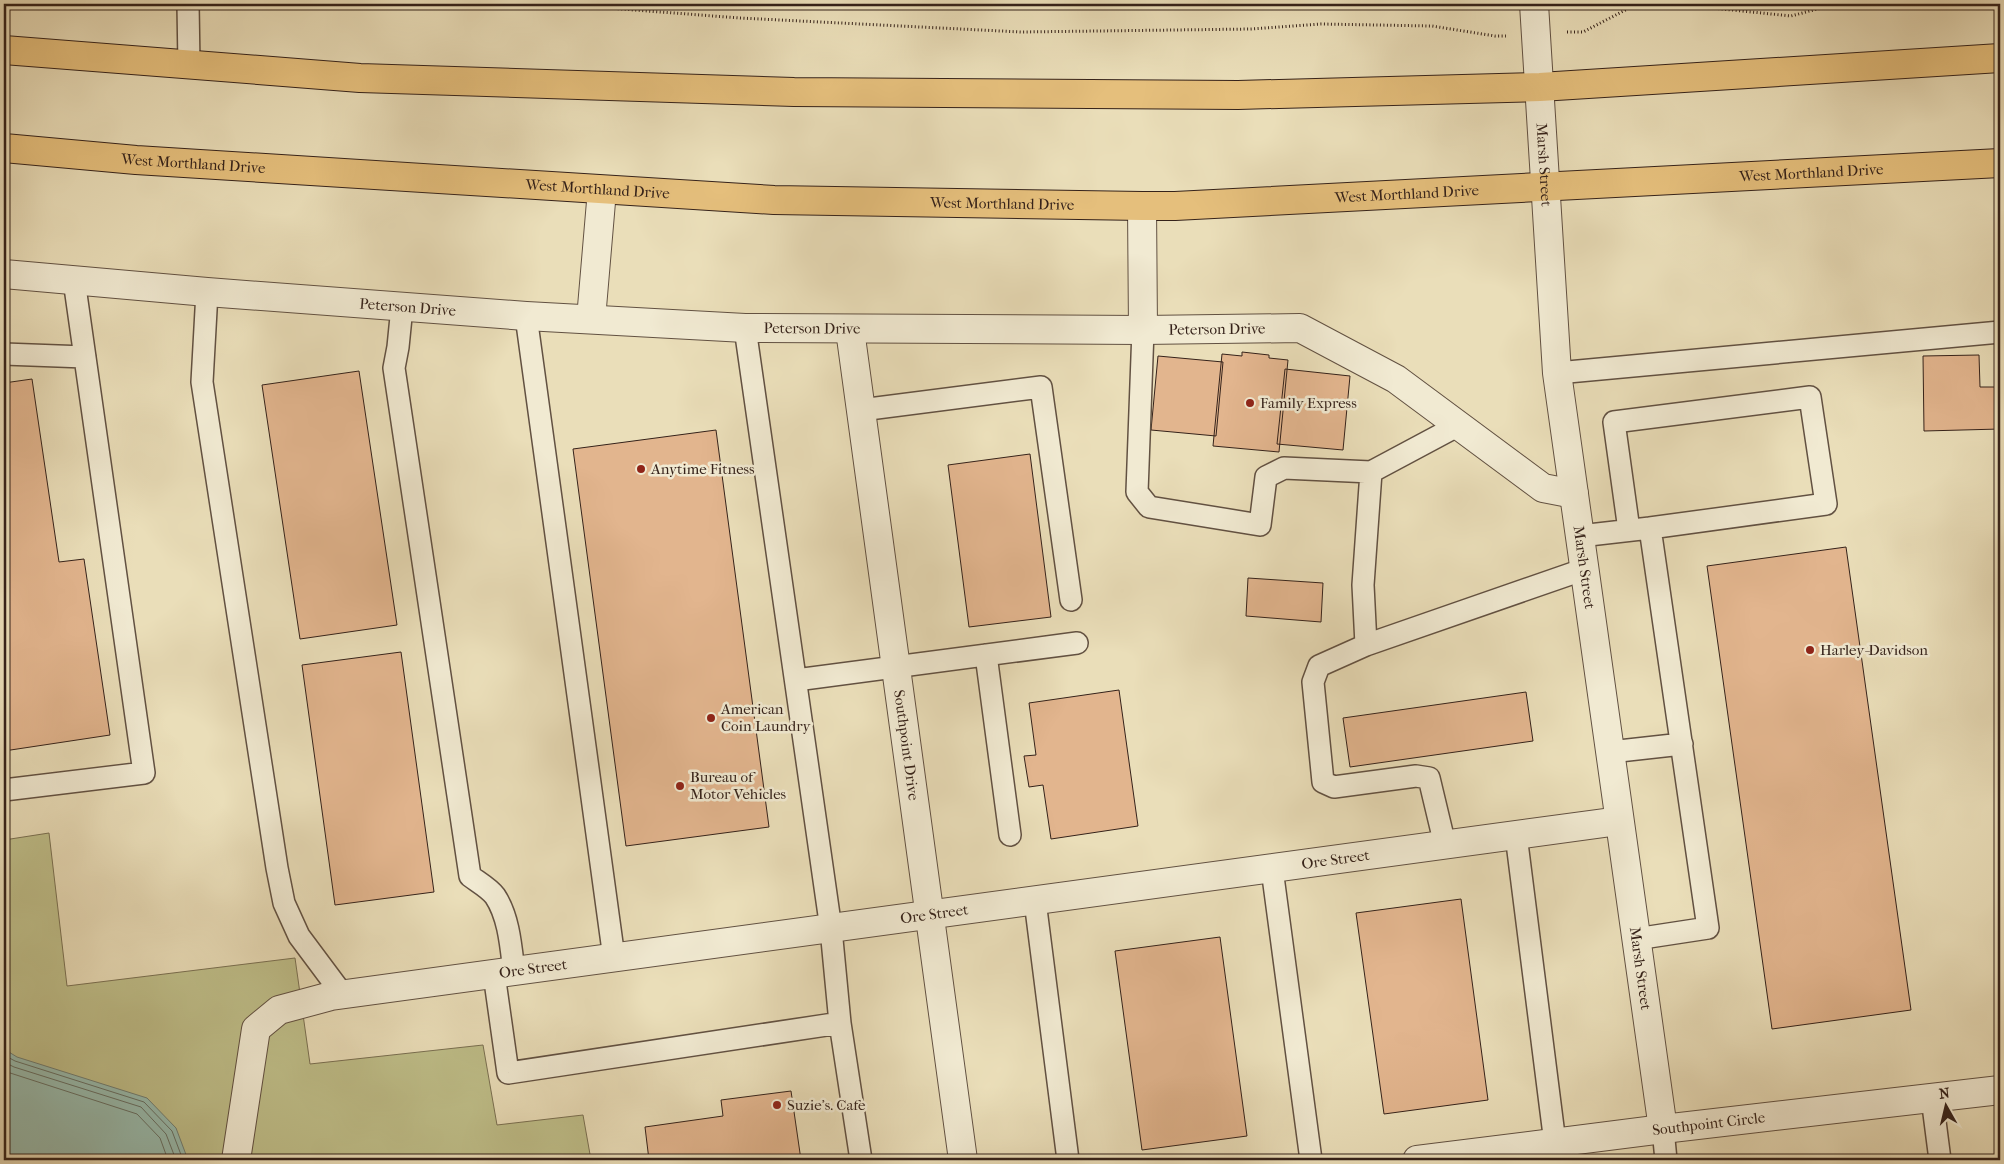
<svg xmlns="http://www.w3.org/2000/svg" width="2004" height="1164" font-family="'IM FELL French Canon',serif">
	<rect width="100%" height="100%" fill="#eadeb9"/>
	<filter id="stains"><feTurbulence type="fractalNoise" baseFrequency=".004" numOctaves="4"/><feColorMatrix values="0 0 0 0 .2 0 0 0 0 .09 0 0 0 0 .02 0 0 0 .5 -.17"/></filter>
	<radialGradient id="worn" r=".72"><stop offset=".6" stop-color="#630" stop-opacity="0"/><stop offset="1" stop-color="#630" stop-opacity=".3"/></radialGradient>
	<path fill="#bfbf8a" stroke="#7a7052" d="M49 833 67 986 295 958 310 1064 483 1045 497 1125 583 1115 591 1160H4V840Z"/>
	<path fill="#98bcaf" stroke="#707e73" d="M4 1049 17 1057 147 1098 176 1128 188 1160H4Z"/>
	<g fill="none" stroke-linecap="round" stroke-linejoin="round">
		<path stroke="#666f64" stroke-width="1" d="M4 1055 15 1061 144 1102 172 1131 183 1160
			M4 1062 14 1067 141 1107 166 1134 176 1160
			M4 1071 137 1114 160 1138 168 1160"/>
	</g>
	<path fill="#e2b58e" stroke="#35221a" d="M1242 352 1269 355V358L1288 360 1279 452 1213 446 1222 354 1242 356Z
		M1979 355 1980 387H2000V429L1924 431 1923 356Z
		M1158 356 1223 362 1216 436 1151 430Z
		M1285 369 1350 376 1343 450 1277 444Z
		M359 371 397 625 300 639 262 385Z
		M32 379 59 562 84 559 110 735 4 751V383Z
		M716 430 769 827 626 846 573 449Z
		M1030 454 1051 617 969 627 948 465Z
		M1846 547 1911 1010 1772 1029 1707 566Z
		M1248 578 1323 583 1321 622 1246 616Z
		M401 652 434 892 335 905 302 665Z
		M1119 690 1138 826 1051 839 1043 785 1029 787 1024 756 1036 755 1029 703Z
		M1526 692 1533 741 1350 767 1343 718Z
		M1461 899 1488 1100 1384 1114 1356 913Z
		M1220 937 1247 1136 1142 1150 1115 951Z
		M791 1091 801 1160H649L645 1127 723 1116 721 1100Z"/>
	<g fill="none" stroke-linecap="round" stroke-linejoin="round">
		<defs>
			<path id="lane" d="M188 4 189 65
				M207 292 202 382 277 868 284 903 299 936 343 995
				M402 307 398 347 394 368 470 876C478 882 489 888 495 896 509 917 511 947 514 972
				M526 316 614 958
				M745 328 831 929 840 1023
				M1143 330 1137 492 1149 507 1260 525 1266 477 1284 468 1371 472 1363 585 1366 645
				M4 354 85 357
				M1557 373 2000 332
				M861 410 1041 387 1071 600
				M1371 472 1459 425
				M1629 530 1614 422 1810 397 1826 504 1650 528
				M1580 536 1650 528 1708 928 1636 939
				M986 655 1010 835
				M796 680 1077 643
				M1610 752 1682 744
				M4 790 144 773 74 280
				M1516 835 1555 1143
				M1445 845 1429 778 1416 776 1334 787 1323 782 1313 682 1319 666 1366 645 1585 569
				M1272 869 1311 1160
				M1035 901 1068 1160
				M494 974 508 1073 840 1023 861 1160
				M1932 1098 1940 1160
				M1663 1129 1666 1160"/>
			<g id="street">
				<path id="s1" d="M1534 4 1557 373 1663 1129"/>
				<path d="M1142 206 1143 330"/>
				<path id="s2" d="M4 274 207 292 526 316 745 328 1143 330 1300 328 1396 379 1543 488 1574 494"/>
				<path d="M591 319 602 190"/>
				<path id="s3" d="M850 330 963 1160"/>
				<path id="s4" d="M236 1160 256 1029 279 1010 331 996 1619 821"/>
				<path id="s5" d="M1417 1160 1663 1129 2000 1090"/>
			</g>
			<g id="highway">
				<path d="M4 50 360 78 794 92 1238 95 1540 87 2000 58"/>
				<path id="s6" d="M4 148 136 160 774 200 1142 206H1175L2000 163"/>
			</g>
		</defs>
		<use href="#lane" stroke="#625142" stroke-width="24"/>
		<use href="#street" stroke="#625142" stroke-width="30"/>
		<use href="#highway" stroke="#35221a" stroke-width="30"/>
		<path stroke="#35221a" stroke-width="3" stroke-dasharray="1 2.5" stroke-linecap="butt" d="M555 4 740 18 1021 32 1251 29 1321 24 1432 26 1495 36H1506
			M1673 4 1791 16 1836 4
			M1567 32H1583L1637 4"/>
		<use href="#lane" stroke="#f1ead2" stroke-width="21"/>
		<use href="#street" stroke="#f1ead2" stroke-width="28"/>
		<use href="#highway" stroke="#e5bf7c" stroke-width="28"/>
	</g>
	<g fill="#8f2418" stroke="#f1ead2" stroke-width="2">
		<circle cx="1250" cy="403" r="5"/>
		<circle cx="641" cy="469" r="5"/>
		<circle cx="1810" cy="650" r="5"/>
		<circle cx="711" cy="718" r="5"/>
		<circle cx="680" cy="786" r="5"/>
		<circle cx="777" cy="1105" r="5"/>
	</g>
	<g text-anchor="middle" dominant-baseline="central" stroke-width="5" stroke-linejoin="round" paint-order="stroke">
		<g font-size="15" fill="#35221a" stroke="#f1ead2">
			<text stroke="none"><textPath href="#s6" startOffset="190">West Morthland Drive</textPath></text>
			<text stroke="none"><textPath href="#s1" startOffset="161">Marsh Street</textPath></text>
			<text stroke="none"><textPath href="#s6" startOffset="1810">West Morthland Drive</textPath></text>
			<text stroke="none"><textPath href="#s6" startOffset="595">West Morthland Drive</textPath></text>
			<text stroke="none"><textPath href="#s6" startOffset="1405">West Morthland Drive</textPath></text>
			<text stroke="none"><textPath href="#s6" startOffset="1000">West Morthland Drive</textPath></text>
			<text stroke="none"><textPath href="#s2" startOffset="405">Peterson Drive</textPath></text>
			<text stroke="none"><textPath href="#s2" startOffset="810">Peterson Drive</textPath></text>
			<text stroke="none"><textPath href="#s2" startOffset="1215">Peterson Drive</textPath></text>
			<text stroke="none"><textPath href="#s1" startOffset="566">Marsh Street</textPath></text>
			<text stroke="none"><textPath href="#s3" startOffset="419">Southpoint Drive</textPath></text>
			<text stroke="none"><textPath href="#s4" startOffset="1230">Ore Street</textPath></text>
			<text stroke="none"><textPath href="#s4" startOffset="825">Ore Street</textPath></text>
			<text stroke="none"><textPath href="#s4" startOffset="420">Ore Street</textPath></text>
			<text stroke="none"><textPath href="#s1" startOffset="971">Marsh Street</textPath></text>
			<text stroke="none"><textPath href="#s5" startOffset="294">Southpoint Circle</textPath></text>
		</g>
		<g font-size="15" fill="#35221a" stroke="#f1ead2" text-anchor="start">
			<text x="1260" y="403">Family Express</text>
			<text x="651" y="469">Anytime Fitness</text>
			<text x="1820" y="650">Harley-Davidson</text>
			<text x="721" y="709">American<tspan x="721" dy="17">Coin Laundry</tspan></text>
			<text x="690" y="777">Bureau of<tspan x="690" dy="17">Motor Vehicles</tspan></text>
			<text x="787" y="1105">Suzie's. Cafe</text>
		</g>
	</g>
	<rect width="2004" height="1164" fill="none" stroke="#eadeb9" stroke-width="20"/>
	<rect x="5" y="5" width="1994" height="1154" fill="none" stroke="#35221a" stroke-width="2.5"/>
	<rect x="10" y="10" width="1984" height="1144" fill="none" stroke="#35221a"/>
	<g transform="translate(1946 1106) rotate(352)" stroke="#f1ead2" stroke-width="4" paint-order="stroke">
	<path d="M0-4L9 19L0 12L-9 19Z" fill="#35221a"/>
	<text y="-8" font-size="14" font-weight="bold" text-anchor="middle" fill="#35221a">N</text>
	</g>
	<rect width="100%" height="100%" filter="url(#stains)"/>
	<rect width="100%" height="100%" fill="url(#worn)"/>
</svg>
